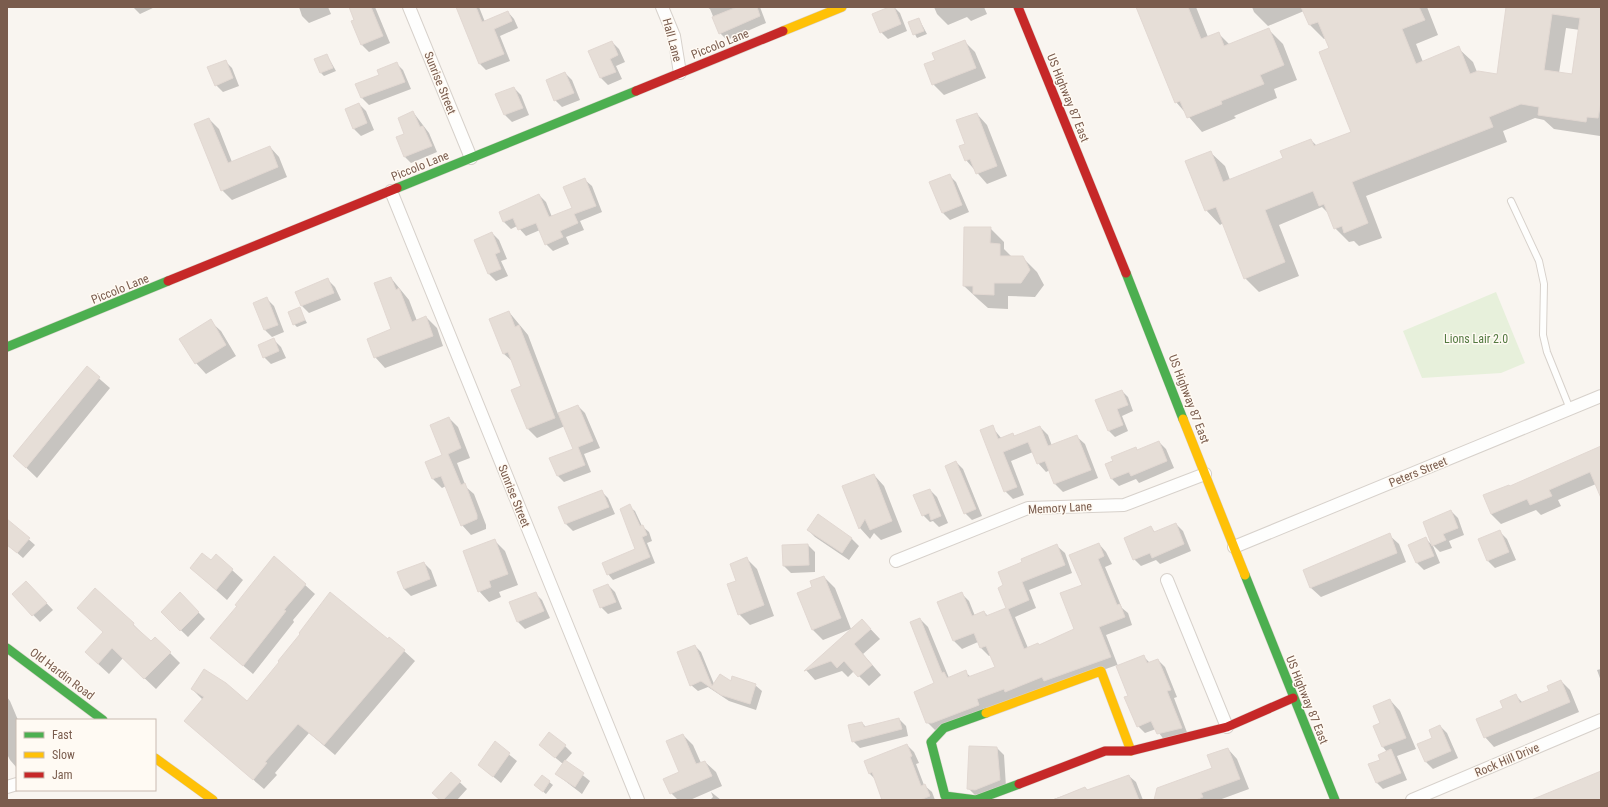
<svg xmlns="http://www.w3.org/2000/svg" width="1608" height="807" font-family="'Roboto Condensed',sans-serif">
	<rect width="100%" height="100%" fill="#f9f5f0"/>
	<path fill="#e7f0db" d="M1496 292 1525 363 1501 373 1422 378 1403 331Z"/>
	<path fill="#0003" fill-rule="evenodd" d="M133 7H155L140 14Z
		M299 7H328L331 14 309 23 302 16Z
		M350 7H375L390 43 369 52 362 45Z
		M457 7H479L485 22 508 12 514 19 518 28 500 36 510 61 486 70 480 64Z
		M707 7H760L766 23 727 40 720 33 710 9Z
		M892 7H894L900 13 907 31 888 39 881 32Z
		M934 7H984L987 14 971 21 967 17 948 25 937 14Z
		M1137 7H1196L1208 37 1218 33 1230 45 1269 30 1283 44 1297 80 1274 89 1277 98 1234 116 1236 118 1202 132 1176 102Z
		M1252 7H1427L1438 35 1416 44 1423 62 1458 48 1473 62 1477 72 1498 75 1507 7H1601L1600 136 1554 129 1544 120 1535 118 1503 131 1507 142 1366 196 1382 238 1359 246 1354 241 1349 242 1335 228 1330 215 1322 207 1279 225 1299 276 1259 292 1245 278 1223 223 1220 225 1206 210 1210 152 1225 166 1230 180 1284 159 1311 140 1317 146 1352 132 1326 38 1324 39 1310 25 1304 11 1268 26 1254 12ZM1566 28 1580 30 1572 76 1559 73Z
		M919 19 927 34 917 38 909 23Z
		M964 41 975 52 986 78 944 95 933 84 936 61Z
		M612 42 619 49 625 62 616 66 622 79 608 85 601 78 590 51Z
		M327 55 336 71 324 76 321 73Z
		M225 61 232 68 239 86 223 92 216 85Z
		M396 63 403 70 411 89 369 105 362 98 357 85 380 75Z
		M565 73 572 80 580 100 562 107 555 100Z
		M514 88 521 95 529 115 512 122 505 115Z
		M359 104 366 111 374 130 361 136 354 129 346 109Z
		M413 112 429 133 437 152 411 163 405 157 398 138 406 134Z
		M977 114 987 125 1007 176 987 184 966 160 967 145Z
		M209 119 219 129 232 162 270 147 279 157 287 177 232 200 222 190Z
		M949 175 956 182 969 212 950 220 943 213Z
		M585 180 592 186 602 212 580 221 584 230 566 237 569 244 553 251 546 244 540 230 526 236 517 226 511 229 504 222 500 212 539 195 546 202 552 217 573 208Z
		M965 228H990L1004 242V249L1012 257H1022L1037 272 1044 285 1035 297 1008 296V309L988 308 979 300 964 286Z
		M492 233 499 240 507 259 501 261 508 276 496 281 489 274 475 240Z
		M391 278 409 300 417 321 426 317 437 328 443 346 385 368 375 357 393 330Z
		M328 280 335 287 341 300 309 313 302 306 297 292Z
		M267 299 274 306 284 332 272 337 265 330 255 303Z
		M299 309 307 323 297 327 294 324Z
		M509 312 528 335 558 414 578 406 585 413 600 448 584 454 591 472 564 482 557 475 574 449 565 426 537 438 528 429 522 386 513 362 504 354 491 319Z
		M210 321 221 331 236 356 206 374 196 363Z
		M274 340 281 347 286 358 271 364 264 357Z
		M87 368 110 388 37 478 14 456Z
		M1122 391 1128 397 1133 411 1122 416 1128 431 1115 437 1109 431Z
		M449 418 458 427 470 458 457 463 466 487 474 494 486 525V529L471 535 462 525 446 486 442 488 433 479 443 456Z
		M992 427 1002 439 1013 434 1015 437 1040 427 1048 435 1052 446 1076 436 1085 444 1098 478 1063 492 1055 484 1050 470 1046 472 1038 463 1033 452 1011 461 1024 495 1013 499 1005 491Z
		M1159 442 1166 449 1174 468 1139 483 1136 479 1119 486 1112 479 1106 464 1136 448 1138 451Z
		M1601 448V490L1596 484 1558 500 1561 506 1541 515 1536 510 1501 524 1491 514 1510 487Z
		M956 462 963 469 982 516 972 520 965 513Z
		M874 475 884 486 902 532 881 540 874 533 870 539 860 528 843 487Z
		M930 490 937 497 948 523 939 527 933 521 930 522 923 515Z
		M601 491 608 498 615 514 573 531 566 524 560 508Z
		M629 506 635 511 642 526 649 532 652 541 647 543 655 563 613 580 608 574 637 550Z
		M1451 511 1458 518 1464 535 1449 541 1452 548 1440 552 1433 545Z
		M818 516 852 539 859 546 849 560 815 537 808 530Z
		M7 520 35 545 23 558 7 544Z
		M1176 524 1183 531 1191 551 1160 564 1156 560 1141 566 1134 559 1151 528 1156 533Z
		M1500 532 1507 539 1516 560 1495 568 1488 561 1480 540Z
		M1389 535 1399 544 1406 562 1321 597 1311 588 1304 571Z
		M1426 539 1433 546 1440 563 1424 570 1417 563 1410 545Z
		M494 540 505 551 518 585 499 592 501 597 489 602 479 591Z
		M1099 544 1106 552 1112 564 1105 567 1122 608 1128 613 1132 625 1106 635 1118 666 1143 656 1150 663 1158 660 1165 667 1177 697 1174 698 1188 735 1165 741 1156 729 1145 733 1138 726 1129 696 1117 665 935 730 927 722 936 684 920 619 928 627 949 678 965 672 971 677 996 668 991 655 989 656 981 648 978 642 962 649 954 641 938 603 961 593 969 601 975 616 984 612 988 616 1007 608 1004 586 1023 562 1057 546 1065 553 1072 573 1029 590 1036 608 1015 617 1028 648 1039 645 1076 629 1083 585Z
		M808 545 815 552V572L791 573 784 566 783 546Z
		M274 557 315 594 293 620 294 622 253 674 221 647 238 606 263 573 262 571Z
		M746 558 757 569 774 616 750 625 739 614 738 582Z
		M211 561 232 570 243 580 227 600 191 568Z
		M424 563 431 570 437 586 411 596 404 589Z
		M824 577 835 588 851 629 823 640 812 629 814 587Z
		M608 585 615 592 622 609 608 614 601 607Z
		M33 589 53 610 40 622 13 594Z
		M535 593 542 600 550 618 525 629 518 622Z
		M180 594 205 619 188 637 162 612Z
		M862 620 880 639 863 654 881 675 869 686 854 671 848 677 842 671 815 680 806 670Z
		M133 624 151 643 155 638 180 663 156 689 123 658 109 674 97 663 104 632Z
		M695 646 701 652 714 684 731 682 755 685 762 691 756 710 729 701 708 687 698 691 691 685Z
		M404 651 415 661 335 755 309 733 275 773 277 775 264 789 185 721 203 700 192 689 248 702Z
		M1601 669V681L1597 670Z
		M1561 681 1570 690 1579 712 1494 747 1485 737 1516 696 1523 703 1551 692Z
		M7 697 10 701 18 720 17 768 10 760 7 754Z
		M1390 700 1400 711 1416 749 1397 756 1407 780 1383 789 1376 782 1381 760 1387 752 1383 747 1374 726 1382 723Z
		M899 719 906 726 908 736 860 748 853 741 862 723 866 727Z
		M1440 726 1447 733 1458 758 1433 769 1426 762 1419 745 1433 739Z
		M683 735 693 745 701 763 705 762 716 772 722 786 690 800H678L671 793 680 772Z
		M495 743 517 761 501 783 479 765Z
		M540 745 565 746 572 753 565 761 590 781 582 794 556 774 563 764Z
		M907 745 914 752 919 763 916 764 924 785 932 792 935 800H883L875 779 869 773Z
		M997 748 1004 755 1006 787 975 795 968 788Z
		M1228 749 1237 759 1249 789 1219 800H1155L1213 768Z
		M451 774 467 789 457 800H441Z
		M542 776 553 785 546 794 535 785Z
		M1129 776 1136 782 1143 800H1051L1085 788 1088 790Z
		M711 792 721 800H710L713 797Z"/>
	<path fill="#e6ded7" stroke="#e2d8d2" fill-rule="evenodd" d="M349 7H371L383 36 361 45 351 21 354 20Z
		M456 7H476L482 22 508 11 512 21 494 29 504 54 479 64Z
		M737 7H757L760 16 719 34 712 17Z
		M889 7H894L901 24 880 33 872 14Z
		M1136 7H1188L1201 39 1219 32 1224 46 1269 28 1284 65 1260 75 1264 84 1221 101 1222 104 1187 118 1180 101 1175 103Z
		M1301 7H1419L1425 20 1402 29 1416 64 1459 46 1470 74 1478 71 1497 74 1506 7H1601V102L1598 118 1587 117 1586 122 1538 115 1539 107 1521 104 1489 117 1493 127 1352 182 1368 223 1344 233 1342 226 1334 229 1324 204 1319 206 1313 191 1265 210 1285 262 1244 279 1216 207 1205 211 1185 161 1211 151 1223 182 1283 158 1280 151 1311 139 1314 146 1351 132 1319 52 1329 48 1318 22 1309 25ZM1552 14 1580 18 1572 74 1544 70Z
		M919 18 924 31 913 35 908 22Z
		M965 40 976 68 932 85 924 64 935 60 932 53Z
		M612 41 618 55 610 59 616 72 600 78 588 51Z
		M327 54 333 68 320 73 314 59Z
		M226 60 233 78 215 86 207 67Z
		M397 62 405 82 361 98 355 84 379 75 377 70Z
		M565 72 574 93 554 101 546 80Z
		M514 87 523 108 504 115 495 94Z
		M359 103 367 123 353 129 345 109Z
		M413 111 420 127 423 126 432 146 404 157 396 137 404 134 398 118Z
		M977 113 997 166 976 174 970 159 965 161 959 146 965 144 956 120Z
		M209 118 228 163 270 146 278 167 221 191 194 124Z
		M950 174 962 205 942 213 929 182Z
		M585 178 596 206 574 214 578 223 560 231 563 237 545 245 536 223 518 230 513 218 503 222 499 212 539 194 549 217 572 208 563 187Z
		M964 227H991L990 243 1000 244V256H1023L1030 270 1021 283H994V295L973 294V286H963Z
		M492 232 500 252 495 254 501 269 488 274 474 240Z
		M391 277 396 290 399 288 412 322 426 316 433 336 374 358 367 339 391 329 374 283Z
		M328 278 334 293 301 306 295 292Z
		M267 297 278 325 264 330 253 303Z
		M300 307 305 320 293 325 288 312Z
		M509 311 515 327 519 325 555 418 527 429 511 390 521 386 508 352 503 354 489 319Z
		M211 319 226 345 195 364 179 339Z
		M274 338 279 351 263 358 258 345Z
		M87 366 100 377 26 468 13 456Z
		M1122 390 1128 405 1117 409 1123 425 1108 431 1095 400Z
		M578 405 593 441 578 447 585 465 557 476 549 458 573 449 558 413Z
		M449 417 461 448 448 454 461 485 465 483 477 515V519L461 526 441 476 432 479 425 462 442 455 430 425Z
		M993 425 998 439 1013 433 1014 436 1040 426 1048 446 1077 435 1091 470 1054 484 1045 461 1037 464 1028 442 1003 452 1017 487 1004 492 980 430Z
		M1159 441 1167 461 1131 476 1129 472 1111 479 1105 464 1113 461 1111 457 1136 447 1137 450Z
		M1601 446V498L1590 472 1549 490 1552 496 1530 505 1527 499 1491 514 1483 495 1509 485 1510 486Z
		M956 461 976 509 964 514 945 466Z
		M874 474 892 521 870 530 865 519 859 529 842 486Z
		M930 489 941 516 931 520 929 513 922 516 913 495Z
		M602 490 609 507 565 524 558 507Z
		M630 504 640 526 643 525 647 535 642 537 650 557 607 575 602 563 635 549 620 509Z
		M1451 510 1458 528 1443 534 1446 540 1432 546 1423 522Z
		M818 514 852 538 842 553 807 530Z
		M7 519 30 538 17 553 7 545Z
		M1176 523 1184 544 1152 558 1150 553 1133 560 1124 538 1151 526 1154 532Z
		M1500 530 1509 552 1487 561 1478 539Z
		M1390 533 1397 553 1310 588 1303 570Z
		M1426 537 1434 556 1416 563 1408 545Z
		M495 539 508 574 489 581 491 587 478 592 463 551Z
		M1099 543 1104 556 1098 559 1117 605 1120 604 1125 617 1099 627 1111 657 1044 681 1042 677 1005 692 1004 689 977 699 979 705 932 723H926L914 692 934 683 910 622 920 618 942 673 944 672 947 678 966 670 968 677 995 667 986 646 980 648 974 633 953 641 937 602 962 592 972 616 984 611 986 616 1006 608 998 588 1003 585 998 572 1022 562 1021 559 1057 544 1065 565 1022 582 1029 600 1008 609 1024 649 1038 643 1039 645 1074 629 1060 593 1082 585 1069 555Z
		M808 544 809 565 783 566 782 545Z
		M202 553 211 560 216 554 233 569 216 590 190 568Z
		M274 556 306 584 284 610 286 611 243 666 210 638 237 606 235 605Z
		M747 557 764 605 738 615 727 584 736 581 730 564Z
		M424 562 430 579 404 589 397 572Z
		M824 576 841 618 812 630 797 593 812 587 810 581Z
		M26 581 47 603 32 616 12 594Z
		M608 584 616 602 600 608 593 590Z
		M95 588 134 623 133 625 151 641 155 637 171 652 144 679 112 648 98 664 85 652 103 632 77 608Z
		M180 592 199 612 180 631 161 612Z
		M330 592 388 639 389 637 405 650 324 745 298 724 265 762 267 763 253 780 184 721 204 697 191 689 204 669 226 683 247 701 279 662 278 661 300 634 299 633Z
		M536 592 544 611 517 622 509 602Z
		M862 619 871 629 854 644 872 665 858 677 844 661 837 668 831 661 804 671Z
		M695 645 712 686 720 674 731 681 732 676 756 684 750 704 721 695 701 681 690 686 677 652Z
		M1144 655 1147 663 1158 659 1171 690 1167 691 1182 728 1157 734 1151 721 1137 727 1124 697 1128 696 1116 666Z
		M1561 680 1570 702 1484 738 1476 719 1503 708 1500 701 1516 694 1520 703 1549 691 1547 686Z
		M1390 699 1406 738 1382 747 1373 726 1380 723 1373 706Z
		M899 718 902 729 852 742 848 725 862 722 864 727Z
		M1440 725 1451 751 1425 762 1417 744 1432 738 1429 730Z
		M549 732 566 745 555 758 539 745Z
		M683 734 696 764 705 761 712 776 670 794 663 779 679 772 666 741Z
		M495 741 510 753 493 777 478 765Z
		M907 744 912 756 910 757 921 786 925 784 930 796 920 800H882L872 772 869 774 864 761Z
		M969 746 997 747 1000 780 975 790 967 789Z
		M1228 748 1240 779 1201 793 1203 797 1196 800H1154L1157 788 1212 768 1207 755Z
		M1391 749 1401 773 1376 783 1368 764 1380 760 1378 755Z
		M565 760 584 773 575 787 555 774Z
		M1601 771V800H1531Z
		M451 772 461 781 443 800H440L432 793Z
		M542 775 550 781 543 792 534 785Z
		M1129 775 1139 800H1053L1085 787 1087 790Z"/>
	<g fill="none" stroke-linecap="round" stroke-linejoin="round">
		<defs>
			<path id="lane" d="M1511 201 1539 261 1544 284 1543 335 1547 352 1570 409"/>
			<path id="street" d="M409 7 471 158
				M662 7 674 36 680 73
				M391 191 638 800
				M1234 547 1601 396
				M896 561 1028 508 1124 505 1205 474
				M1167 580 1227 727
				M7 787 17 784
				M1412 800 1601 720"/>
			<path id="fast" d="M397 188 636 91
				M1126 273 1183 419
				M7 347 168 281
				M1245 575 1335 800
				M7 648 103 720
				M986 713 944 728 931 742 945 796 976 800 1019 784"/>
			<path id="slow" d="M783 31 842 7
				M1183 419 1245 575
				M986 713 1101 671 1131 751
				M155 758 213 800"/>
			<path id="jam" d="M1018 7 1126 273
				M636 91 783 31
				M168 281 397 188
				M1019 784 1105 751H1131L1227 727 1293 698"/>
		</defs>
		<use href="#lane" stroke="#d7d1cb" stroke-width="8"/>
		<use href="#street" stroke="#d7d1cb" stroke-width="14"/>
		<use href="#fast" stroke="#d9d2cb" stroke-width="10"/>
		<use href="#slow" stroke="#d9d2cb" stroke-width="10"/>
		<use href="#jam" stroke="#d9d2cb" stroke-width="10"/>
		<use href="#lane" stroke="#fefefd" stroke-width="6"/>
		<use href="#street" stroke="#fefefd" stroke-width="12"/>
		<use href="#fast" stroke="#4caf50" stroke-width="9"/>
		<use href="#slow" stroke="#ffc107" stroke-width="9"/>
		<use href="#jam" stroke="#c62828" stroke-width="9"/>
	</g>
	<g text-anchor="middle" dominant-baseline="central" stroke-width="3" stroke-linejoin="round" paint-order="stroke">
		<g font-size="12" fill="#7a5c4d" stroke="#fffaf3">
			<text transform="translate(672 40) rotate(75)">Hall Lane</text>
			<text transform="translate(720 44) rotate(-22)">Piccolo Lane</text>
			<text transform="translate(440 83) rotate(68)">Sunrise Street</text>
			<text transform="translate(1068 98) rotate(68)">US Highway 87 East</text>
			<text transform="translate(420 166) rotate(-22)">Piccolo Lane</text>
			<text transform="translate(120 289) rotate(-22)">Piccolo Lane</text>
			<text transform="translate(1189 399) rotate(69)">US Highway 87 East</text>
			<text transform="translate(1418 472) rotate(-22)">Peters Street</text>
			<text transform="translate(514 496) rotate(68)">Sunrise Street</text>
			<text transform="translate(1060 508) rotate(-3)">Memory Lane</text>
			<text transform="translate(62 674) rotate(37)">Old Hardin Road</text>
			<text transform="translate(1307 700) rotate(68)">US Highway 87 East</text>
			<text transform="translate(1507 760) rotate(-23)">Rock Hill Drive</text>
		</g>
		<g font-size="12" fill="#537a41" stroke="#fffaf3">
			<text x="1476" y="339">Lions Lair 2.0</text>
		</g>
	</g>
	<rect width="1608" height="807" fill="none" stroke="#7a5c4d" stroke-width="16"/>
	<rect x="16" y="719" width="140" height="72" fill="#fffaf3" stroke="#cabbb1"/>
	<rect x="24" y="732" width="20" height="6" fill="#4caf50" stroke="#cabbb1"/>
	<text x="52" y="739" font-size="12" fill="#7a5c4d">Fast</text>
	<rect x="24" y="752" width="20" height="6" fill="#ffc107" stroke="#cabbb1"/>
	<text x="52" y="759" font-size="12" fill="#7a5c4d">Slow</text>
	<rect x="24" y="772" width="20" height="6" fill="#c62828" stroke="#cabbb1"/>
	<text x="52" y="779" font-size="12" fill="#7a5c4d">Jam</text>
</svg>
